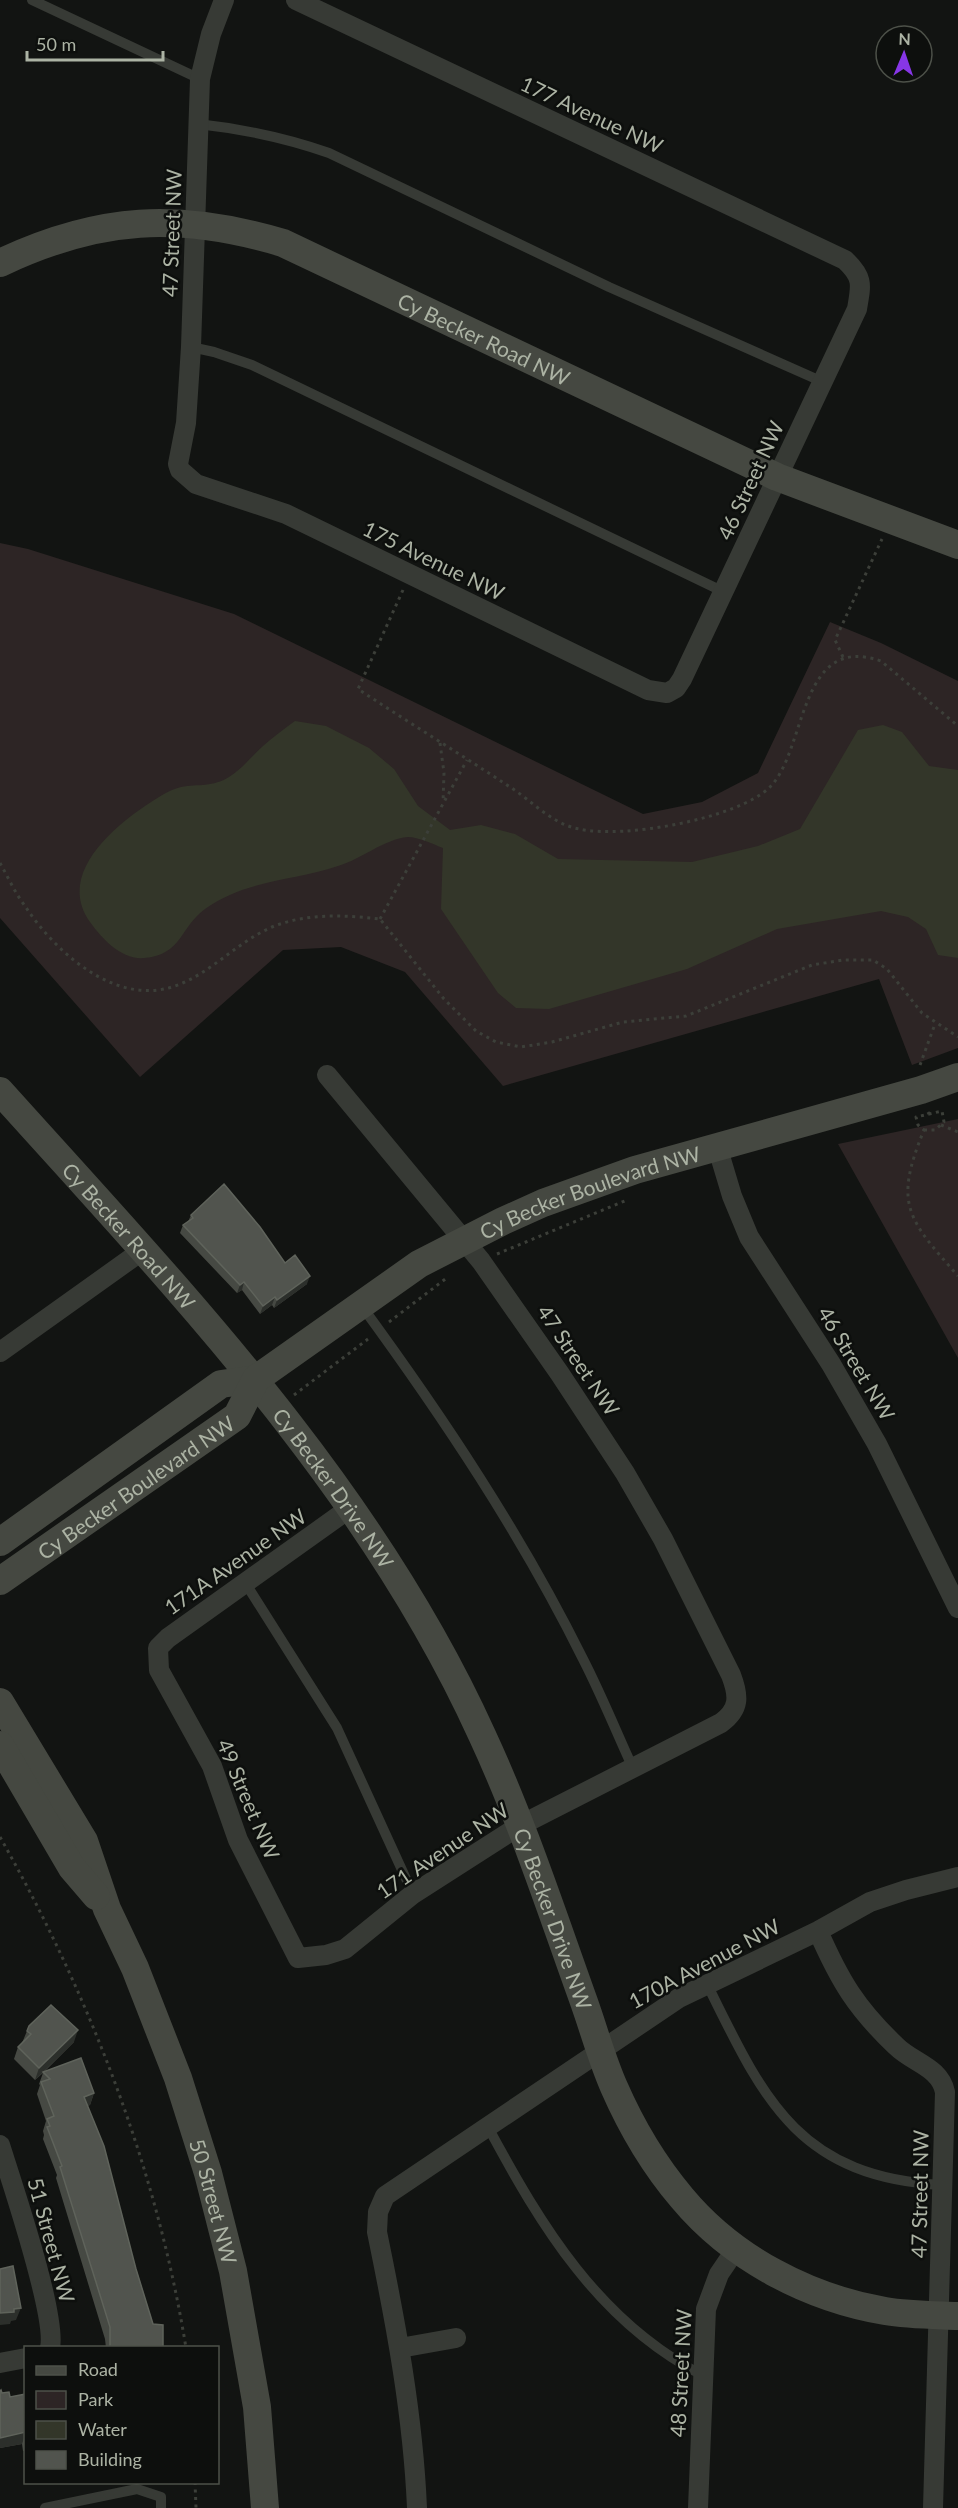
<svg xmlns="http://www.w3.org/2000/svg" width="958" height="2508" font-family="Lato,sans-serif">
	<rect width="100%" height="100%" fill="#121412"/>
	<path fill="#2d2525" d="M0 543 28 549 234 614 643 814 702 802 758 773 830 622 881 643 958 681V1048L912 1065 879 979 503 1086 405 972 341 947 283 950 140 1077 0 918Z
		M958 1119V1358L838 1144Z"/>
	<path fill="#333629" d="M295 721 326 726 369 748 394 769 418 806 450 830 481 825 515 834 558 859 692 862 758 846 800 829 858 730 883 725 902 732 929 766 958 770V958L938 955 926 929 908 917 881 911 777 929 687 969 549 1009 516 1008 498 993 441 909 443 848C433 844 418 837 408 837 384 839 362 859 338 866 293 881 245 880 205 909 180 927 182 955 144 958 122 960 102 939 90 922 57 876 110 830 145 806 156 799 168 790 181 787 199 784 213 787 229 777 242 769 252 756 263 746 273 737 284 729 295 721Z"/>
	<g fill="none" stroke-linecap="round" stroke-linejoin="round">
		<path stroke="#3c3f39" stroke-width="3" stroke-dasharray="3 4.5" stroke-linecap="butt" d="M403 590 358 689C408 722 460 754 510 787 532 801 552 824 579 829 624 839 737 819 770 787 807 750 798 632 881 661L958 726
			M843 657 835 640 882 539
			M440 743 444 773 443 802
			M0 863C8 877 15 893 25 906 55 952 116 1007 175 986 210 974 237 942 272 927 306 913 345 915 380 919L444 999 476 1031 496 1042 521 1047 552 1042 623 1022 686 1016 812 965 843 960H873L887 969 922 1013 958 1037
			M380 919 467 760
			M920 1065 935 1024
			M928 1112 929 1114 916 1117 918 1125 924 1130C893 1205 908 1219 958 1276
			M941 1125 958 1132
			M924 1130H935L944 1122 942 1111 929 1114
			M497 1254 627 1200
			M389 1322 448 1277
			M294 1395 368 1339
			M0 1837C89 1994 157 2169 186 2348
			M195 2482 196 2508"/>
		<path stroke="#373a35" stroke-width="10" d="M32 0 200 79
			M198 124C244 129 286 138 329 153L609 287 823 382
			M191 347 214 352 252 365 724 592
			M361 1305C443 1417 521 1534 583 1659 601 1694 616 1731 632 1766
			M246 1584 337 1728 413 1894
			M707 1984C764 2100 798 2177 943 2185
			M488 2127C541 2226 599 2322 702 2375
			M45 2508 137 2489 161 2497V2508"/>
		<path stroke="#373a35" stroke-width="20" d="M224 0 211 34 200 79 191 347 186 423 178 464 180 470 196 484 286 514 648 690 667 693 676 688 682 679 857 309C861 285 864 278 845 260L296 0
			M327 1075 481 1261 560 1374 625 1473 663 1539 731 1675C739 1696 740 1709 721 1723L519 1826 413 1894 345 1949 326 1955 298 1958 238 1840 212 1766 159 1670 158 1648 168 1638 350 1508
			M717 1146 732 1196 749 1237 831 1364 877 1444 958 1608
			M0 1352 143 1250
			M818 1931C840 1981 856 2008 896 2046 913 2063 940 2067 945 2092L933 2508
			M0 2145C12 2183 57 2316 50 2348
			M400 2348 456 2338
			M0 2363 26 2358
			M417 2508C413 2415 396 2324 377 2232L378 2212 385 2196 679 1998 818 1931 870 1902 906 1890 958 1877
			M698 2508 706 2309 719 2274 736 2249"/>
		<g stroke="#454841" stroke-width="28">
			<path id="s1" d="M0 263C99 216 179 212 283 243L777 477 958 545"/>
			<path id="s2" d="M0 1091C179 1290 370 1488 482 1735 522 1821 552 1913 584 2002 594 2030 602 2060 614 2087 631 2126 654 2165 682 2198 732 2258 808 2298 885 2311 908 2315 934 2315 958 2316"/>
			<path d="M0 1542 221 1384 256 1379"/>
			<path id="s3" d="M0 1581 237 1416 256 1379 419 1264 503 1221 543 1203 635 1170 921 1090 958 1077"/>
			<path id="s4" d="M0 1702 84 1841 107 1909 135 1968 178 2078 208 2173 233 2271 257 2407 265 2508"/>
			<path d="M0 1745 72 1868 96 1896"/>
		</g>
	</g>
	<path fill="#464943" d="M191 1215 285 1263 307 1284 274 1308 272 1305 260 1314 242 1290 237 1293 180 1233 183 1225 188 1222Z
		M27 2031 74 2042 44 2072 94 2093 90 2105 87 2106 153 2324 163 2348H106L105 2339 56 2178 57 2175 43 2139 44 2135 43 2131 46 2121 37 2094 40 2085 39 2084 43 2073 35 2080 14 2059 18 2047 22 2043Z
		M0 2391 2 2393 10 2397 26 2394V2451H23L22 2444 0 2448Z"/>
	<path fill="#2c2f2b" d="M310 1276 307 1284 274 1308 277 1300Z
		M244 1282 242 1290 237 1293 240 1285Z
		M275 1297 272 1305 260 1314 263 1306Z
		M78 2030 74 2042 35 2080 39 2068Z
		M94 2093 90 2105 79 2109 84 2097Z
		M21 2308 16 2320 11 2321 10 2324 0 2325V2313L14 2309Z
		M26 2432 22 2444 0 2448V2438Z"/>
	<path fill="#51544e" stroke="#5f635b" stroke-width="1.5" d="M224 1184 260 1227 285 1263 295 1255 310 1276 277 1300 275 1297 263 1306 244 1282 240 1285 183 1225 193 1218 191 1215Z
		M51 2005 78 2030 39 2068 18 2047 31 2034 27 2031 29 2026Z
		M81 2058 94 2093 84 2097 104 2146 136 2269 153 2324 163 2325V2348H110V2327L60 2167 62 2166 47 2127 50 2126 47 2119 54 2116 41 2082 50 2079 43 2072Z
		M13 2266 21 2308 14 2309V2312L0 2313V2269Z
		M1 2390 2 2393 9 2392 10 2397 26 2394V2432L0 2438V2391Z"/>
	<g text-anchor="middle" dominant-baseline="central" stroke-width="5" stroke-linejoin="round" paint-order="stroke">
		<g font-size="21" fill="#acb3a4" stroke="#0d0f0d">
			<text transform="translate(592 114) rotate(25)">177 Avenue NW</text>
			<text transform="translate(171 233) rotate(-88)">47 Street NW</text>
			<text stroke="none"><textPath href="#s1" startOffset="514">Cy Becker Road NW</textPath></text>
			<text transform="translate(750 480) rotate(-65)">46 Street NW</text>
			<text transform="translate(434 560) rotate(26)">175 Avenue NW</text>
			<text stroke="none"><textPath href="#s3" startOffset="716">Cy Becker Boulevard NW</textPath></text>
			<text stroke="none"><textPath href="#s2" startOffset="194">Cy Becker Road NW</textPath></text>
			<text transform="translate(579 1360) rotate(56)">47 Street NW</text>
			<text transform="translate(857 1363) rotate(59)">46 Street NW</text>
			<text stroke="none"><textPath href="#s3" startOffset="165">Cy Becker Boulevard NW</textPath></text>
			<text stroke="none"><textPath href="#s2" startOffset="519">Cy Becker Drive NW</textPath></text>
			<text transform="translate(235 1561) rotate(-35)">171A Avenue NW</text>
			<text transform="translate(249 1799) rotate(67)">49 Street NW</text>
			<text transform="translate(442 1850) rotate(-34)">171 Avenue NW</text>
			<text stroke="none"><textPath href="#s2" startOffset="1005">Cy Becker Drive NW</textPath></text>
			<text transform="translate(704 1963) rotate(-28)">170A Avenue NW</text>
			<text transform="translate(919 2194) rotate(-89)">47 Street NW</text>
			<text stroke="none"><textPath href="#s4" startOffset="546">50 Street NW</textPath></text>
			<text transform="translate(52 2240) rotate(75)">51 Street NW</text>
			<text transform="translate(680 2373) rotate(-87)">48 Street NW</text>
		</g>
	</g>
	<rect x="24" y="2346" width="195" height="138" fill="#0d0f0d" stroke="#4d5149" stroke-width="1.5"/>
	<rect x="36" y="2366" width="30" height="9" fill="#454841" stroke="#4d5149" stroke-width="1.5"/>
	<text x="78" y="2376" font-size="18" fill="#acb3a4">Road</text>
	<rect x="36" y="2391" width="30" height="18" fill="#2d2525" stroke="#4d5149" stroke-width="1.5"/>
	<text x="78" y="2406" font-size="18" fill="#acb3a4">Park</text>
	<rect x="36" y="2421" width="30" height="18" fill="#333629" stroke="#4d5149" stroke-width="1.5"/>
	<text x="78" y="2436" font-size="18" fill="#acb3a4">Water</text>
	<rect x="36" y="2451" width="30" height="18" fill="#51544e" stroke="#4d5149" stroke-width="1.5"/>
	<text x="78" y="2466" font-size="18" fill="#acb3a4">Building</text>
	<g transform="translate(904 54) rotate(2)"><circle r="28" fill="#0d0f0d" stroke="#4d5149" stroke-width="1.5"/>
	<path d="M0-4.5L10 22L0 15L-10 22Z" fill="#8736e7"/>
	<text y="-9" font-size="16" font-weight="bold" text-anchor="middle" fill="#acb3a4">N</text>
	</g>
	<path d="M27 51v9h136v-9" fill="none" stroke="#acb3a4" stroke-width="3"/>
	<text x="36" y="51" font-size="18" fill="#acb3a4" stroke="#0d0f0d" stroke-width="4.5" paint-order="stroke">50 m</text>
</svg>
